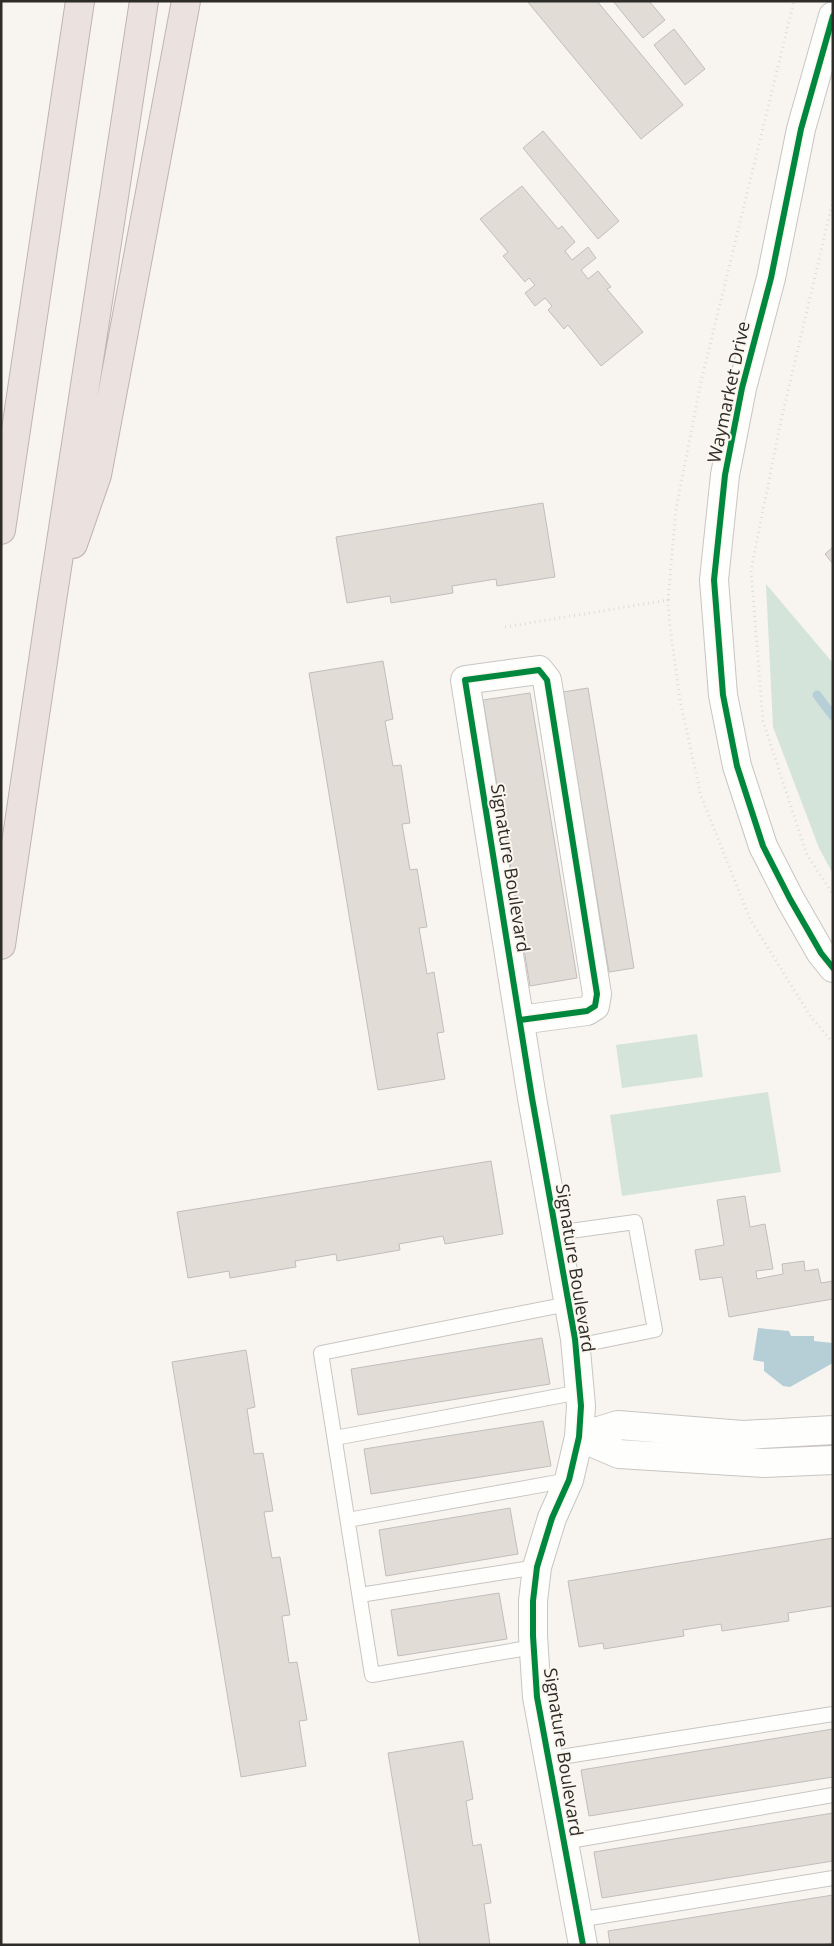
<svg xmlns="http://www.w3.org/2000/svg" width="834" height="1946" font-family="'Open Sans',sans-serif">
	<rect width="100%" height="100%" fill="#f8f5f1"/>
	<path fill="#d5e4da" d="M766 584 833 663V874L819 848 773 727Z
		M697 1034 703 1077 622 1088 616 1045Z
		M768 1092 781 1172 622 1196 610 1115Z"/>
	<path fill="#b6cfd6" d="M758 1328 789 1331 791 1336H814V1341L833 1343V1363L790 1387 783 1386 764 1371V1362L753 1360Z"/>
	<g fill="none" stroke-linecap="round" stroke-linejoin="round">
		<path stroke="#b6cfd6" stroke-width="9" d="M817 695 833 716"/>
	</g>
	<path fill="#e1dcd6" stroke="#c0bebb" d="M527 1H597L683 105 641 139Z
		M613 1H649L665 20 643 38Z
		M674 29 705 69 685 85 654 45Z
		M543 131 619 221 598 239 523 148Z
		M522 186 558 229 562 226 575 242 565 251 572 260 588 247 596 258 581 270 588 279 598 271 611 287 607 289 643 332 601 366 568 325 564 329 548 310 552 306 545 298 535 306 525 293 535 285 529 278 525 282 503 256 508 252 480 219Z
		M543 503 555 577 497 586 496 579 452 586 453 593 391 603 390 596 347 603 336 537Z
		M833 547V564L825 554Z
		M383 661 393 719 385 721 393 766 401 765 410 823 402 824 410 870 417 869 427 927 419 928 427 974 434 972 444 1032 437 1033 445 1079 378 1090 309 673Z
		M588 688 634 968 609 972 563 692Z
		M530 693 577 978 530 986 483 700Z
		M491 1161 503 1234 445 1244 443 1236 399 1244 400 1250 337 1261 336 1254 295 1261 296 1267 230 1278 229 1271 188 1278 177 1212Z
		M745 1196 750 1227 765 1224 773 1269 756 1271 757 1279 783 1274 782 1264 804 1261 805 1271 818 1269 821 1283 833 1281V1299L729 1317 722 1277 700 1280 695 1250 724 1245 717 1200Z
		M542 1338 550 1384 358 1415 351 1369Z
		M246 1350 255 1407 247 1409 254 1454 263 1453 273 1511 264 1512 272 1558 280 1557 290 1615 282 1616 289 1663 297 1662 307 1720 299 1721 306 1766 241 1777 172 1362Z
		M543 1421 551 1466 371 1494 364 1449Z
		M510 1508 518 1554 386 1576 379 1530Z
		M833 1538V1606L788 1613 789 1621 722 1631 721 1624 683 1630 684 1636 604 1649 603 1643 579 1647 568 1581Z
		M499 1593 507 1639 398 1656 391 1610Z
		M833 1729V1777L589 1816 581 1770Z
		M463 1741 473 1799 466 1801 473 1846 481 1844 491 1903 484 1904 490 1945H420L388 1753Z
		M833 1813V1861L602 1898 594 1852Z
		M833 1895V1943L822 1945H610L608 1931Z"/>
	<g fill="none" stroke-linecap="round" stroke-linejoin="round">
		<defs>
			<path id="lane" d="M556 1233 635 1222 655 1330 576 1346
				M335 1438 580 1392
				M348 1520 569 1480
				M360 1595 537 1567
				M533 1647 372 1675 321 1353 568 1304
				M548 1759 833 1714
				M564 1842 833 1795
				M578 1920 833 1878"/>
			<path id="street" d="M833 16 801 129 771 278 742 388 725 475 714 580 723 695 737 766 763 846 790 899 821 953 833 968
				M520 1020 587 1011 595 1006 597 994 547 680 539 670 465 680 532 1098 575 1339 581 1406 579 1437 569 1480 552 1518 537 1567 533 1601V1636L537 1697 583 1945
				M579 1437 619 1454 764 1463 833 1460
				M579 1437 618 1425 743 1435 833 1430"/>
			<path id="highway" d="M1 530 80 1
				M73 544 97 475 186 1
				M1 945 51 607 144 1"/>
		</defs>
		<use href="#lane" stroke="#c8c5c2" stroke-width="16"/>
		<use href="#street" stroke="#c8c5c2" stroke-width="30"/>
		<use href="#highway" stroke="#bfb4b0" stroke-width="30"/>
		<path stroke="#dddcda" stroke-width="3" stroke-dasharray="1 4" stroke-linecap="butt" d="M833 200 780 425 751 570 763 721 807 855 833 894
			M668 600 676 509 701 382 794 1
			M505 627 668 600 670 627 680 700 701 796 750 919 811 1017 833 1043"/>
		<use href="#lane" stroke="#fefefd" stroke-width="14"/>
		<use href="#street" stroke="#fefefd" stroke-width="28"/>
		<use href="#highway" stroke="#ebe1de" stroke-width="28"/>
		<defs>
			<path id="cycleway" d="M833 16 801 129 771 278 742 388 725 475 714 580 723 695 737 766 763 846 790 899 821 953 833 968
				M520 1020 587 1011 595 1006 597 994 547 680 539 670 465 680 532 1098 575 1339 581 1406 579 1437 569 1480 552 1518 537 1567 533 1601V1636L537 1697 583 1945"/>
		</defs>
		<use href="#cycleway" stroke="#fbf6ee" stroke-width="9"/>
		<use href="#cycleway" stroke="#00873e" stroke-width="6"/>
	</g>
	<g text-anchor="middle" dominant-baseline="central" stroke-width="4" stroke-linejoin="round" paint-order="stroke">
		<g font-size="18" fill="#2e2c29" stroke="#fbf6ee">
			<text transform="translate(728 392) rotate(-78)">Waymarket Drive</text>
			<text transform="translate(511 868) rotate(81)">Signature Boulevard</text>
			<text transform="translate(576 1268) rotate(81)">Signature Boulevard</text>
			<text transform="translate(564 1752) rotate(81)">Signature Boulevard</text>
		</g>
	</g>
	<rect width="834" height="1946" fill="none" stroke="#2e2c29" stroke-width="5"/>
</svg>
